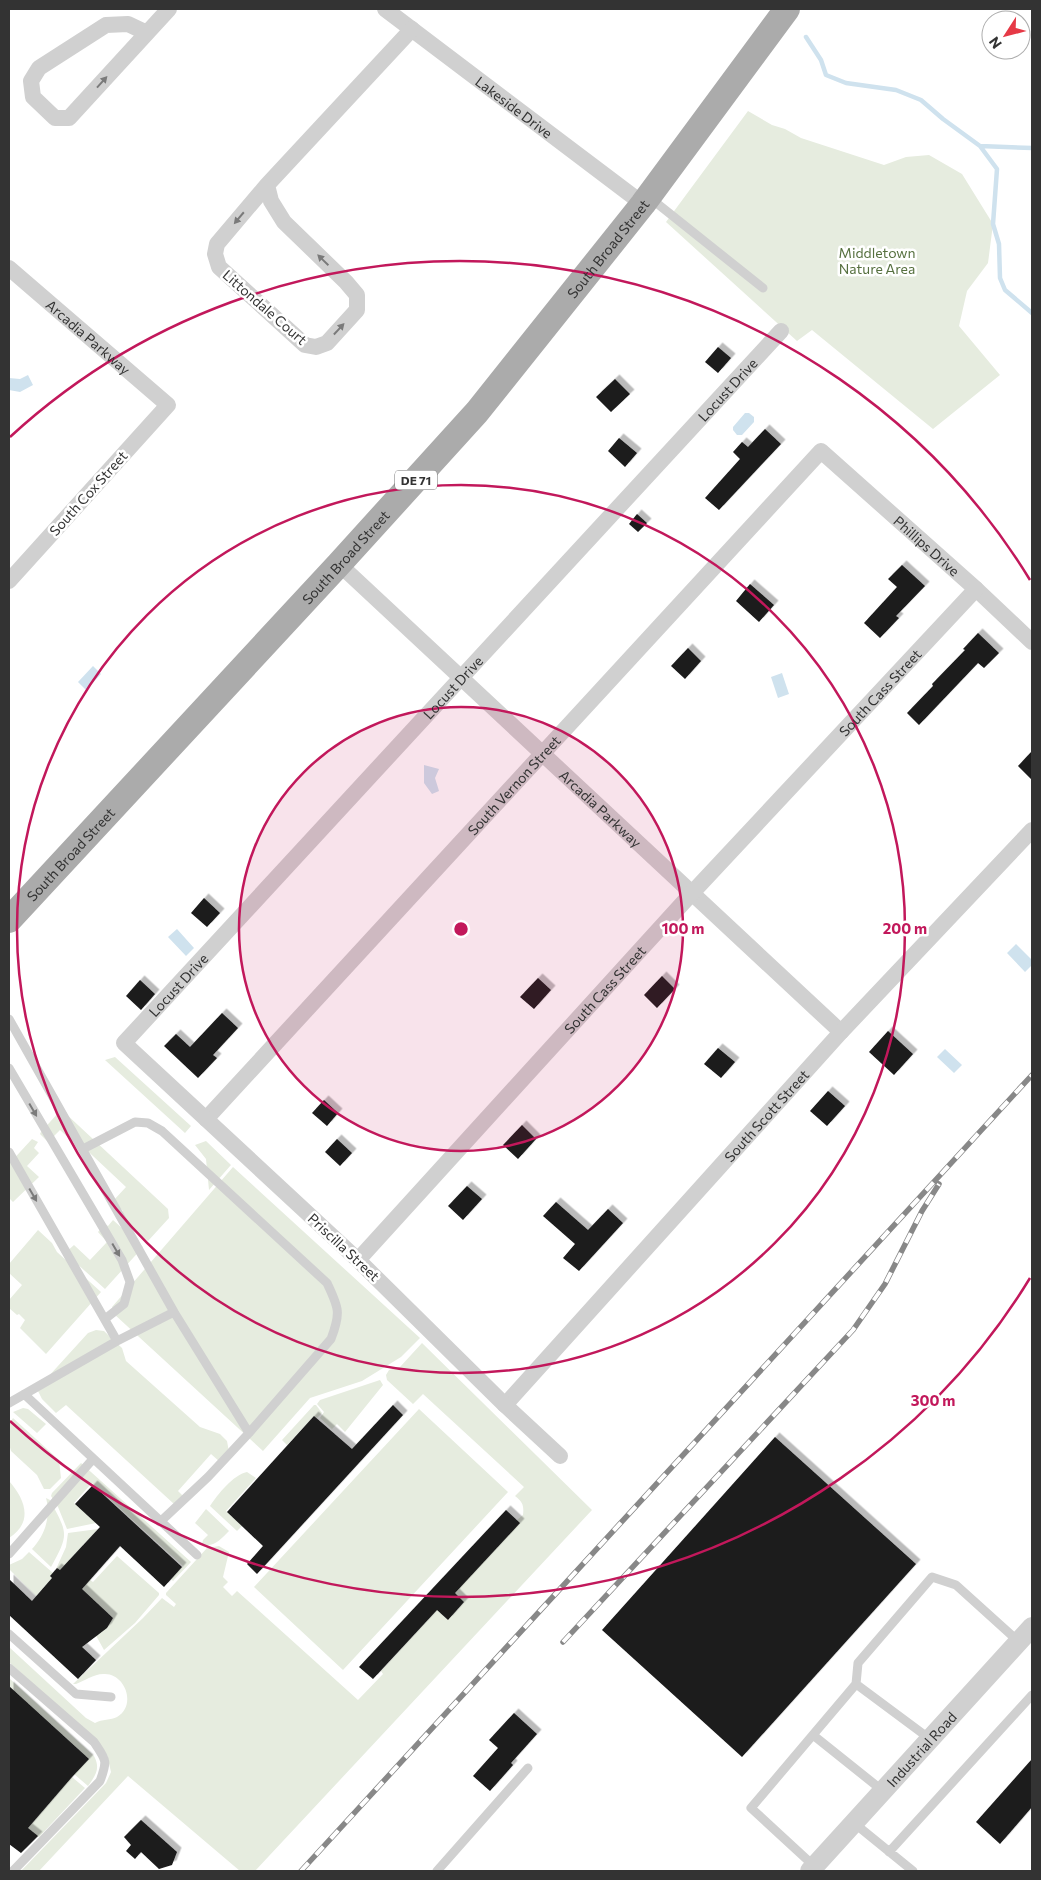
<svg xmlns="http://www.w3.org/2000/svg" width="1041" height="1880" font-family="Commissioner,sans-serif">
	<defs>
		<filter id="shadow"><feDropShadow dx="4.5" dy="-4.5" stdDeviation="0" flood-color="#0004"/></filter>
	</defs>
	<rect width="100%" height="100%" fill="#fff"/>
	<path fill="#e6ecdf" d="M748 111 772 125 785 129 801 138 884 165 906 157 929 155 962 174 993 224 988 263 967 291 959 326 1000 375 933 429 812 330 797 341 666 222Z
		M115 1057 191 1126 185 1133 105 1060Z
		M59 1112H64L168 1209 169 1218 148 1241 118 1216 123 1211 113 1201 126 1187 77 1141 73 1142 60 1130 48 1142 40 1134 41 1132Z
		M32 1139 38 1142 34 1148 39 1153 27 1166 39 1177 13 1202 9 1198V1164Z
		M206 1141 231 1165 209 1190 206 1159 195 1145Z
		M233 1167 420 1338 401 1357 362 1381 310 1398 263 1451 114 1314 112 1307Z
		M113 1220 143 1247 105 1289 65 1253 74 1245 90 1260 107 1242 98 1232 105 1224 108 1226Z
		M38 1230 52 1243 57 1252 101 1292 46 1354 20 1328 25 1320 19 1314 17 1315 9 1308V1300L22 1285 9 1273V1264Z
		M96 1330 104 1331 122 1348 126 1361 200 1427 220 1434 227 1441 229 1452 220 1462 211 1454 178 1491 186 1499 174 1504 66 1405 56 1413 42 1399 37 1389 88 1333Z
		M422 1343 592 1510 255 1871H240L128 1776 39 1871H21L106 1783 111 1772 107 1755 85 1731 9 1662V1647L86 1718 95 1723C102 1719 111 1720 117 1717 137 1705 125 1674 105 1674 95 1673 84 1681 76 1684H73L143 1618 162 1598 174 1607 176 1604 166 1595V1593L207 1548 219 1546 229 1552 223 1577 228 1582 223 1587 232 1596 237 1591 358 1700 383 1674 381 1671 437 1610 448 1620 464 1602 455 1593 517 1520 523 1515C524 1506 523 1502 515 1496L524 1487 423 1394 413 1404 387 1380 386 1375 389 1370 400 1367Z
		M380 1380 383 1385 345 1432 337 1424 332 1429 320 1418 324 1412 317 1404 320 1400Z
		M314 1405H316L322 1413 317 1418 314 1416 287 1445 282 1440Z
		M23 1408 28 1409 46 1424 37 1433 13 1412Z
		M419 1409 508 1492 343 1670 254 1587Z
		M13 1418 59 1460 61 1478 50 1489H44L37 1475 11 1451 9 1444V1425Z
		M81 1463 191 1562 173 1581 171 1579 183 1566 92 1483 74 1503 96 1523 67 1529 58 1507 51 1496 52 1493Z
		M247 1472 256 1478 226 1511 242 1526 237 1531 210 1506C218 1494 233 1475 247 1472Z
		M9 1481C25 1499 34 1522 9 1538Z
		M46 1498 50 1500C67 1533 70 1533 51 1567L32 1549C45 1535 51 1517 46 1498Z
		M206 1509 229 1531C221 1539 214 1548 202 1544L203 1540 208 1535 195 1523Z
		M98 1529 60 1570 57 1568 56 1569 66 1547 68 1533Z
		M29 1552 53 1573 50 1576 52 1578 36 1596 9 1569V1565L22 1559Z
		M117 1556 159 1593V1595L135 1623 104 1650 94 1632 99 1634 107 1628 113 1618 82 1589 90 1580 93 1582Z
		M9 1678 94 1756C101 1769 95 1776 88 1786L74 1774 89 1759 9 1686Z
		M72 1777 85 1788 39 1837 28 1828Z"/>
	<path fill="#cfe2ee" d="M28 375 33 385 20 392 9 390V378L20 379Z
		M745 413H749L754 417V422L742 435H737L733 430V427Z
		M93 666 101 674 86 690 78 682Z
		M782 673 789 694 778 698 771 677Z
		M424 765 439 769 435 778 439 791 432 794 424 783Z
		M177 929 194 948 186 956 168 937Z
		M1016 944 1032 960V965L1025 972 1007 953Z
		M945 1049 962 1065 954 1073 937 1057Z"/>
	<g fill="none" stroke-linecap="round" stroke-linejoin="round">
		<path stroke="#cfe2ee" stroke-width="4.5" d="M806 37 821 60 826 75 846 83 896 90 921 100 943 119 980 146 997 169 993 224 999 244 1000 278 1005 290 1032 313
			M980 146 1032 148"/>
	</g>
	<path fill="#1a1a1a" filter="url(#shadow)" d="M718 347 731 358 718 373 705 362Z
		M615 379 630 394 611 412 596 397Z
		M765 429 781 444 719 510 705 498 740 459 733 452 742 442 748 447Z
		M619 438 637 453 625 467 608 451Z
		M637 514 647 523 638 532 629 524Z
		M902 565 925 586 896 616 899 618 880 638 864 623 897 587 888 579Z
		M750 584 774 605 759 622 736 601Z
		M978 633 999 653 984 668 978 663 919 725 907 713 933 686 932 684 965 650 963 649Z
		M688 648 701 661 685 679 671 666Z
		M1032 751V780L1018 766Z
		M204 898 220 913 207 927 191 913Z
		M662 976 675 989 657 1008 644 995Z
		M538 978 551 990 534 1009 520 997Z
		M140 980 155 994 141 1010 126 996Z
		M222 1013 238 1028 213 1055 217 1058 198 1078 164 1046 176 1034 190 1047Z
		M888 1031 913 1054 894 1075 869 1052Z
		M718 1048 735 1062 721 1078 704 1064Z
		M828 1091 845 1106 827 1126 810 1111Z
		M324 1100 338 1113 327 1126 312 1113Z
		M522 1125 536 1139 518 1159 503 1145Z
		M337 1139 352 1153 340 1166 325 1152Z
		M467 1186 482 1199 463 1220 448 1206Z
		M556 1202 588 1230 608 1209 623 1223 579 1271 563 1258 575 1244 543 1216Z
		M393 1405 403 1415 257 1574 247 1564 263 1546 227 1512 314 1416 352 1449Z
		M775 1437 916 1564 742 1757 602 1630Z
		M93 1485 182 1567 164 1587 120 1546 82 1589 113 1618 107 1628 82 1647 96 1660 78 1679 9 1615V1579L32 1601 52 1578 50 1576 57 1568 60 1570 100 1527 75 1504Z
		M506 1510 520 1523 455 1593 464 1602 448 1620 437 1610 373 1679 359 1667Z
		M9 1686 89 1759 72 1777 28 1828 38 1836 21 1853 9 1844Z
		M514 1713 537 1734 511 1763 513 1765 490 1791 473 1776 498 1748 489 1740Z
		M1032 1759V1807L1000 1844 976 1822Z
		M141 1820 177 1852 172 1865 159 1869 141 1852 135 1859 126 1851 131 1845 124 1837Z"/>
	<g fill="none" stroke-linecap="round" stroke-linejoin="round">
		<path stroke="#d0d0d0" stroke-width="9" d="M649 197 763 288
			M9 1019 174 1312 117 1341 9 1403
			M9 1068 122 1260 130 1282 124 1304 105 1319
			M83 1149 135 1122 148 1123 162 1131 327 1283C339 1308 341 1313 331 1339L249 1433
			M9 1152 117 1341
			M24 1394 197 1555
			M160 1522 208 1477 249 1433 174 1312
			M9 1554 93 1459
			M9 1634 76 1694 111 1697
			M9 1668 94 1742C106 1760 108 1760 100 1781L13 1871
			M856 1684 930 1739
			M813 1735 883 1791
			M854 1823 913 1871
			M889 1852 1032 1695
			M814 1866 751 1808 856 1684 858 1663 932 1577 956 1585 1019 1642
			M437 1871 528 1768"/>
		<g stroke="#d0d0d0" stroke-width="16">
			<path id="s1" d="M385 9 643 204"/>
			<path d="M147 33 128 24 106 25 39 68 31 81 33 97 55 118H69L169 9"/>
			<path d="M267 185 271 201 284 222 346 282 357 295V310L327 343 316 347 305 345 219 267 215 254 217 244 267 185 412 29"/>
			<path id="s2" d="M9 268 168 405 9 581"/>
			<path id="s3" d="M339 564 841 1032"/>
			<path id="s4" d="M206 1119 821 451 976 589 1032 642"/>
			<path id="s5" d="M358 1260 692 893 976 589"/>
			<path id="s6" d="M505 1405 841 1032 1032 830"/>
			<path id="s7" d="M560 1456 505 1405 358 1260 124 1043 781 331"/>
		</g>
		<path stroke="#d0d0d0" stroke-width="20" id="s8" d="M810 1871 1032 1627"/>
		<path stroke="#ababab" stroke-width="26" id="s9" d="M9 920 339 564 477 412 643 204 787 9"/>
		<defs>
			<path id="rail" d="M563 1642 853 1330 885 1284 922 1211 939 1184
				M301 1871 1032 1075"/>
		</defs>
		<use href="#rail" stroke="#888" stroke-width="5.5"/>
		<use href="#rail" stroke="#fff" stroke-width="4" stroke-dasharray="11" stroke-linecap="butt"/>
	</g>
	<defs><path id="oneway-solid" d="M-6-.8H1V-3.2L6.5 0L1 3.2V.8H-6Z" transform="scale(1.25)"/></defs>
	<g fill="#7a7a7a">
		<use href="#oneway-solid" transform="translate(102 82) rotate(-48)"/>
		<use href="#oneway-solid" transform="translate(239 218) rotate(130)"/>
		<use href="#oneway-solid" transform="translate(323 260) rotate(-136)"/>
		<use href="#oneway-solid" transform="translate(339 329) rotate(-47)"/>
		<use href="#oneway-solid" transform="translate(33 1110) rotate(60)"/>
		<use href="#oneway-solid" transform="translate(33 1195) rotate(60)"/>
		<use href="#oneway-solid" transform="translate(116 1250) rotate(60)"/>
	</g>
	<circle cx="461" cy="929" r="222" fill="#c2185b" fill-opacity=".12"/>
	<g fill="none" stroke="#c2185b" stroke-width="2.5">
		<circle cx="461" cy="929" r="222"/>
		<circle cx="461" cy="929" r="444"/>
		<path d="M1030 1278A667 667 0 0 1 10 1421M10 437A667 667 0 0 1 1030 580"/>
	</g>
	<g text-anchor="middle" dominant-baseline="central" stroke-width="5" stroke-linejoin="round" paint-order="stroke">
		<rect fill="#fff" stroke="#707070" stroke-width="1" x="395" y="470.5" width="42" height="19" rx="4"/>
		<g font-size="12" font-weight="bold" fill="#333">
			<text x="416" y="480">DE 71</text>
		</g>
		<g font-size="14" fill="#333" stroke="#fff">
			<text stroke="none"><textPath href="#s1" startOffset="162">Lakeside Drive</textPath></text>
			<text stroke="none"><textPath href="#s9" startOffset="900">South Broad Street</textPath></text>
			<text transform="translate(265 307) rotate(41)">Littondale Court</text>
			<text stroke="none"><textPath href="#s2" startOffset="105">Arcadia Parkway</textPath></text>
			<text stroke="none"><textPath href="#s7" startOffset="1490">Locust Drive</textPath></text>
			<text transform="translate(88 493) rotate(-48)">South Cox Street</text>
			<text stroke="none"><textPath href="#s4" startOffset="1050">Phillips Drive</textPath></text>
			<text stroke="none"><textPath href="#s9" startOffset="495">South Broad Street</textPath></text>
			<text stroke="none"><textPath href="#s7" startOffset="1085">Locust Drive</textPath></text>
			<text stroke="none"><textPath href="#s5" startOffset="771">South Cass Street</textPath></text>
			<text stroke="none"><textPath href="#s4" startOffset="454">South Vernon Street</textPath></text>
			<text stroke="none"><textPath href="#s3" startOffset="358">Arcadia Parkway</textPath></text>
			<text stroke="none"><textPath href="#s9" startOffset="90">South Broad Street</textPath></text>
			<text stroke="none"><textPath href="#s7" startOffset="680">Locust Drive</textPath></text>
			<text stroke="none"><textPath href="#s5" startOffset="366">South Cass Street</textPath></text>
			<text stroke="none"><textPath href="#s6" startOffset="390">South Scott Street</textPath></text>
			<text transform="translate(344 1247) rotate(43)">Priscilla Street</text>
			<text stroke="none"><textPath href="#s8" startOffset="165">Industrial Road</textPath></text>
		</g>
		<g font-size="14" fill="#56703f" stroke="#fff">
			<text x="877" y="252">Middletown<tspan x="877" dy="16">Nature Area</tspan></text>
		</g>
	</g>
	<circle cx="461" cy="929" r="8" fill="#c2185b" stroke="#fff" stroke-width="2.5"/>
	<g font-size="15" text-anchor="middle" font-weight="bold" fill="#c2185b" stroke="#fff" stroke-width="5" stroke-linejoin="round" paint-order="stroke">
		<text x="683" y="934">100 m</text>
		<text x="905" y="934">200 m</text>
		<text x="933" y="1406">300 m</text>
	</g>
	<rect width="1041" height="1880" fill="none" stroke="#333333" stroke-width="20"/>
	<g transform="translate(1006 35) rotate(234)"><circle r="24" fill="#ffffff" stroke="#adadad"/>
	<path d="M0-4L9 19L0 12L-9 19Z" fill="#e63946"/>
	<text y="-8" font-size="14" font-weight="bold" text-anchor="middle" fill="#333333">N</text>
	</g>
</svg>
